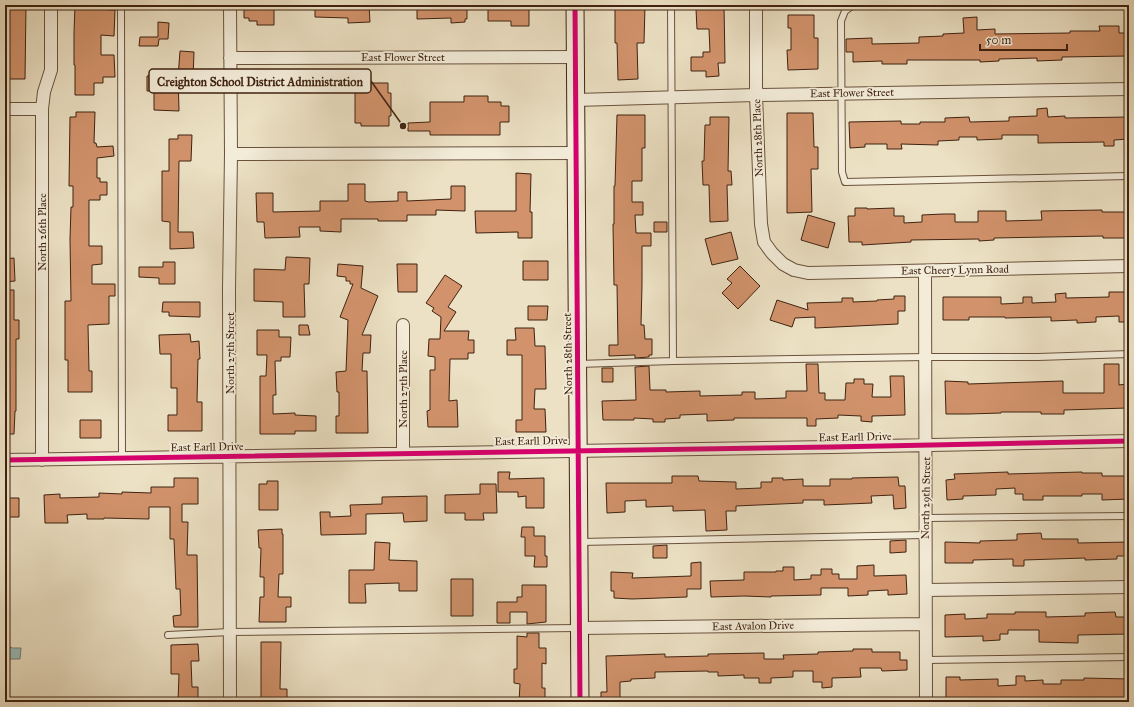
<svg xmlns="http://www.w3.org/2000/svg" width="1134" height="707" font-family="'IM FELL Great Primer',serif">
	<rect width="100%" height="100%" fill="#ece1c4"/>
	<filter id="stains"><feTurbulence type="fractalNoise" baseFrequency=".005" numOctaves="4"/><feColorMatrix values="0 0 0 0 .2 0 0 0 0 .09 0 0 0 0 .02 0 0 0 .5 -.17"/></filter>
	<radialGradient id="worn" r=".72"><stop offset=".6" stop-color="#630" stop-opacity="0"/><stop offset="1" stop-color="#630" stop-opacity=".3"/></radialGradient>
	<path fill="#99bcb9" stroke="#757e75" d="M9 647H11L12 648H21L20 659H5V649H9Z"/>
	<path fill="#d2936c" stroke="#3f2210" d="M5 5H26L25 79H5V46H8L7 26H5Z
		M75 5H94L93 9 115 10 114 36 101 35V55H114L115 77H103V83H94V95H75V65H74V33Z
		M244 5H274V25H257V21H249V18H244Z
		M315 5H369L370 22 348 23V18L315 17Z
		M417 5H467V19H465V22L451 23V18L417 19Z
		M488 5H529V26H511V21H488Z
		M615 5H645L644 43H637L638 79 618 80 617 43H615Z
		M713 5H724L725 63H718L719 76 706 77V71H691V57H703V52H710L709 29H697L696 9 713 8Z
		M788 15H814V38H818V69L788 70 787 50H791V28H788Z
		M977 17V30L995 29V34L1070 33V31H1100L1099 26H1119V33H1127L1128 56 1062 57V60L1037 61V58L999 59V61L980 62V60H907V64H882V61L853 62V52H846V39L872 38V44L919 43V37L943 36V34L964 33 963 18Z
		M158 22 169 23 168 39H159L158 46H139L140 37H158Z
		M180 51 194 52 193 79 178 78Z
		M178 75 179 111 154 110V91H147V76Z
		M360 83H388V93H391V116H389V126H361V123H355V87H360Z
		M464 96H488V102H501V106H509V122H500V135H430V131H408V123L430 122V102H464Z
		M1047 108 1048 117 1065 116V118L1129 117V139L1114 140V146H1104V142L1038 143V135H1002V139L977 140V137H959V140L938 141V145L901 144 902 149H887V144H865V147L850 148 849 122 901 121V124H920V122H945V118L969 117 970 122 1009 121V117L1037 116V109Z
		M76 112H95L94 143H96L97 147 113 146 114 156 97 158V178H100V182H107V195H100V200H89V246H102V264L92 265V284H115V296H109V324L88 325 89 371H92V392H68V360H65V301H71L70 239 71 207H73V186H69L70 117H76Z
		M787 113H813L814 147H818V169H811L812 212 787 213Z
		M617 115H645V148H642V181H632V202H643V215H635L636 233H651V246H642V285L641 325H644L645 339H652V355H649V357L635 358V355L609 356V345H618L617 285H614L613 224H614V186H615Z
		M710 117H729L728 171H731L732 185H727L728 221 710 222 709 185H703L702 161H704L705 125H710Z
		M178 135H192L191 161H179L178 232H193L194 248 170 249V222L162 221V171H169V139H178Z
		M516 173 531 174 530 212H532V238H518V232L476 233 475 211H516Z
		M348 184H365V201L369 202 398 201V192H407V201L451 199V186H465V211L436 210V215H407V221H378V219H341V232L320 231V227H299L300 237 265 238 264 222H257L256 193H273V212L320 211V201H348Z
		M855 208H867V209L894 208V216H904V223L922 222V215L943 214H955V222H978V211H1006V221L1042 220 1041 211 1102 210V212H1129V238H1103V236L994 238V240L979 241V239L911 240V242L862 245V242H849L848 216H855Z
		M808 215 835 223 828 248 801 240Z
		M654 222H667V232H654Z
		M731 232 738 259 712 265 705 239Z
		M286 257 310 258 309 284H304L305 317H283V302L254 301V269L285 270Z
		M14 258 15 281 5 282V259Z
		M523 261H548V280H523Z
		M163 262H175V284H159V278L139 277V267H163Z
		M338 264 363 266 361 288 378 296 362 335H371L370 353H363L362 371H367L368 433H336V416H339V392H337L336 372 346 371 348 320 340 317 353 284H350V281H346V277L337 276Z
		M397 264H417V292H398Z
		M740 266 760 286 738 309 722 293 732 283 727 279Z
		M445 275 462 286 448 307 456 312 444 331H469L468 340H474V353H468V359H450L449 401 457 400 458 427H428L427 411 430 410V370H435V357L428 356 429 339H440L441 317 432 311 434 308 426 303Z
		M5 290H14V320H19V339H16V411H15L14 434H5Z
		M1109 292H1127L1128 322H1119V316L1096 317V322L1077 323V320L1051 321V317L1005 318V317H969V320H943V297H1001V304L1023 303V297H1032V303L1056 302 1055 294 1066 293V298L1109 297Z
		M894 296H905V311H898V324L815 328V317L795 318 792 327 770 320 777 300 808 310 807 303 842 302V298H853V302L877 301V300L894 299Z
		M163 302H200V317L169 316V312H162Z
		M528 306H548L547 320H528Z
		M299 325H308L310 335H299Z
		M515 328H534L535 346H545L546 389H535L534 409H545L546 432H516V420H522V355H507V340H516Z
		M257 330H279V337H291L290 357H281V361H275L276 395H273V414L295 413V415L316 416V431H295V434H260V376H266L267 355H257Z
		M190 334 191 342 199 341 200 359H198L197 402H202V431H168V415H177V388H171V354H160L159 335Z
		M806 364H818L819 393H825V400H845L846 383H854V379H864V384H873L872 397H891L890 376H904L905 415 872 416V422L861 421V416L838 415V418L816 419V426H807V418H734V420L707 421V414L680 415V418L665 419V422H653V419L634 418V420H603L602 401 636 400 635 367 649 366 650 390H666V392L700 391V396L742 395V392H755V399L786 398V391H807Z
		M1104 364H1119V385L1127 384V408L1064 410V414H1041V412H1001V413L968 414H946L945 381 968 382V384L1063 381V393H1104Z
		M602 368H613V382H602Z
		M80 420H101V438H80Z
		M498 472H510L509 479 544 478V508H526V496L518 497V492H498Z
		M1008 472V474L1082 472V473H1102V476H1129V499L1102 500V494H1082V496H1043V500H1023V494H1015V488L996 489V495L963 496V499L947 500 946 480 955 479 954 474Z
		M672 476H698L699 481 736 482V489L761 488V482H772V478H783V480L803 479V486H830V479H852V478L898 477 899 486H905L906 508 894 509 893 495 871 496 872 503 824 505V500H803V503L736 506V511H726L727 530 706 531 705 510 673 511V506L646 507V500L625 501V512L607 513 606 483H672Z
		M174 478H198V504H182V522H188L187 555H197L198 627H174L173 616 181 615 180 589H176L174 539H170V507H149V519L104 518V519H87V514L67 515 68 523H45L44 495 60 494V498L99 497V493L122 494V492L151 493V487H174Z
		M267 481H278V510H259V484H267Z
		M480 484H496L497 513H483L484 520H465V513H445V495L480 494Z
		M427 496V521L404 522 403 513 366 514V534L321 535 320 512H330V517L351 516 350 505 382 504V497Z
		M5 498H19V517H5Z
		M522 527H534V536H545V556H547V567H534L535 556H525V537H521Z
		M282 529V534H283V574H279L278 597H291V607H286V622H259L260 597H264V577H260L261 548H259L258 530Z
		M1041 533 1042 539H1078V543L1129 542V556H1117V559L1085 560V558L1024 560V566H1013V559L973 560V563H945V542L980 543V541L1017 540V534Z
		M906 540V552L890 553V541Z
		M375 542 390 543 389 560 417 561V591H399V583L365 584 366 603H349V570H374Z
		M667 545V558H653V546Z
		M701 562V589H687V597L632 599 614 598V591H611V572L633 573 632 578 691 576V563Z
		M874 565V576L906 575 907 594 888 595V590L868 591V595L848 596V588H821V595L771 596V597L744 596 711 597 710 581 744 580V572H776V571H783V567H794V580L811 579V575H821V569H832V574H839V579H857V566Z
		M451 579H473V616H451Z
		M522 585H546V622L527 624V612H510V623H497V602H517V597H522Z
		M1015 612H1046V617L1085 616V613L1115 612 1116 617H1129V634L1078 635V643L1039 642V630H1008V634H1000V640L983 641V636L945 637V615L965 614V619L987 618V614H1015Z
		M527 633H539V648H546V664L542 663V688H545V702H519L520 684 514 683V669H517V636L527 637Z
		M261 642H281L280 689H287V699H283V702H261Z
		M198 644 199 661H191L192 687H198V702H178L179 674H171V645Z
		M853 649H872V652H900V660H907V670L882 671 881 668H860L861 677 832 678V687L822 688V682H813V671H793V677L771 678V683H759V678H744V675L718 676V672H708V671L655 672V678L631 679V681L620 682V702H601V692H607L606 656 665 654V657L708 656V654L764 653V659H784L783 655 818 654V652L853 651Z
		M1016 676H1025V681L1043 680V684H1061V680H1084V678L1129 679V698H1116V699L1082 700V701H1050V700H1009V702H958V700H952V698H946V677H960V680L998 679V686L1016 685Z"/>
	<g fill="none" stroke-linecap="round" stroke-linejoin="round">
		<defs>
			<path id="lane" d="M121 5 122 458
				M671 5 673 361
				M853 5 845 11 841 21 842 172 845 182 1129 176
				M578 364 673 361 926 357H1038L1129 354
				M926 518 1129 516
				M580 542 925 535
				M168 635 230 632 578 628
				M926 660 1129 657"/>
			<path id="street" d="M756 5V95L761 224 764 242 772 253 783 264 794 270 808 273 1129 266
				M230 58 576 57
				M575 100 756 95 1129 89
				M5 109H42
				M231 154 576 153
				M925 271C926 414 926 558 926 702
				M403 325V453
				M5 460 832 447 1129 441
				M42 460V109L44 92 51 70V5
				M926 590 1129 587
				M580 628 926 624
				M230 702 229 290 231 154 230 5"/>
			<path id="secondary" d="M575 5 580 702"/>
		</defs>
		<use href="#lane" stroke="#6a523d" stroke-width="8"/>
		<use href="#street" stroke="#6a523d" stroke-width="14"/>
		<use href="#secondary" stroke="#3f2210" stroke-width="19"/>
		<use href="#lane" stroke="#f3ecd9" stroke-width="6"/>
		<use href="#street" stroke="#f3ecd9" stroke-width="12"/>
		<use href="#secondary" stroke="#f3ecd9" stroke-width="17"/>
		<defs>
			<path id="cycleway" d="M575 5 580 702
				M5 460 832 447 1129 441"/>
		</defs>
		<use href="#cycleway" stroke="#f3ecd9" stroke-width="8"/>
		<use href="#cycleway" stroke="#d6006c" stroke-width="5"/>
	</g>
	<g text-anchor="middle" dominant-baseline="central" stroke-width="3.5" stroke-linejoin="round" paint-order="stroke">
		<g font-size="11" fill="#3f2210" stroke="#f3ecd9">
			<text x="403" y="57">East Flower Street</text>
			<text transform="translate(852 93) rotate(-1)">East Flower Street</text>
			<text transform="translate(758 138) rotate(-92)">North 28th Place</text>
			<text transform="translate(42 232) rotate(-90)">North 26th Place</text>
			<text transform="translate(955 270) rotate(-1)">East Cheery Lynn Road</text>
			<text transform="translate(230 353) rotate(-90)">North 27th Street</text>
			<text transform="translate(568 354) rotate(-91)">North 28th Street</text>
			<text transform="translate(403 389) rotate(-90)">North 27th Place</text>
			<text transform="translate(855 437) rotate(-1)">East Earll Drive</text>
			<text transform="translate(531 441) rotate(-1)">East Earll Drive</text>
			<text transform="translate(207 447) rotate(-1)">East Earll Drive</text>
			<text transform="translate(926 498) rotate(-89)">North 29th Street</text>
			<text transform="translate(753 626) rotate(-1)">East Avalon Drive</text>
		</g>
	</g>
	<path fill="none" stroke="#3f2210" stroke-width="1.5" d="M403 126L371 81"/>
	<circle fill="#3f2210" stroke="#f3ecd9" stroke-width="1.5" cx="403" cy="126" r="4"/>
	<rect fill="#f3ecd9" stroke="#3f2210" stroke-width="1.5" x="149" y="69" width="222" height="24" rx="4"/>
	<g font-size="12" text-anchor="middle" font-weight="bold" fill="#3f2210">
		<text x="260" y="86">Creighton School District Administration</text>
	</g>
	<rect width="1134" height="707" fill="none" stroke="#ece1c4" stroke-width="20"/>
	<rect x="6" y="6" width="1122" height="695" fill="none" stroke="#3f2210" stroke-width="2"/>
	<rect x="10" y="10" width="1114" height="687" fill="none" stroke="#3f2210"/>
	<path d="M980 44v6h87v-6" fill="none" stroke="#3f2210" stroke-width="2"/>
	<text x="986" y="44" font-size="12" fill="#3f2210" stroke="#f3ecd9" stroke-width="3" paint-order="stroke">50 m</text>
	<rect width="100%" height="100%" filter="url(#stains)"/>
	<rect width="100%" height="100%" fill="url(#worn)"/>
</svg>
